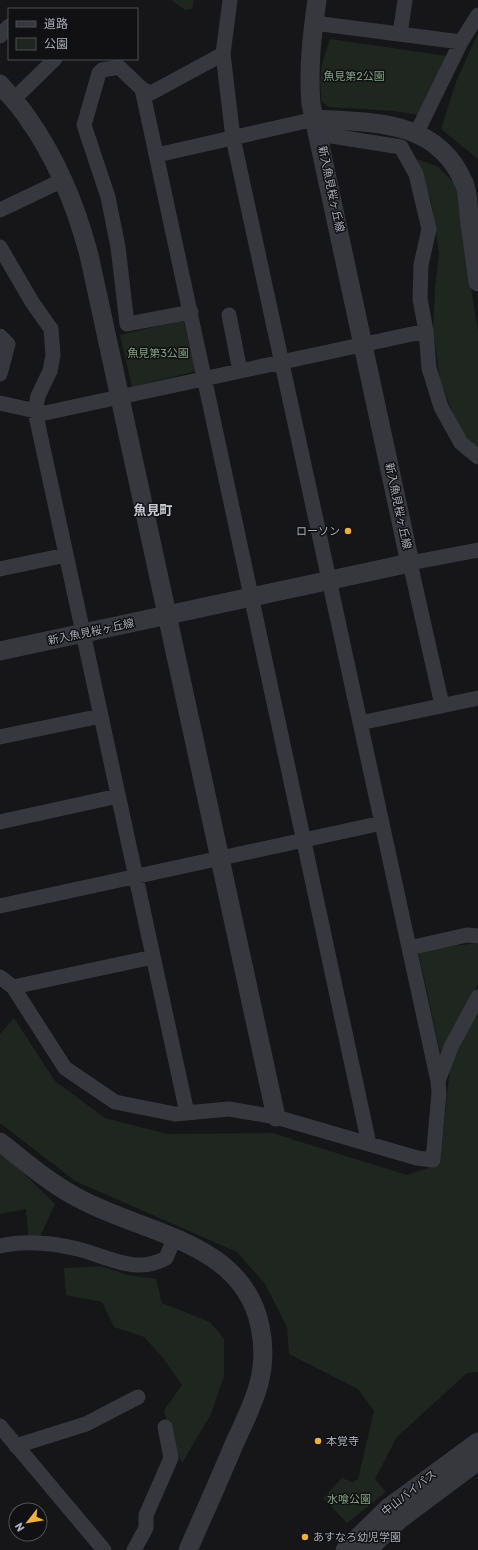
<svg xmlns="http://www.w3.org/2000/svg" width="478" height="1550" font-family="Rubik,'Noto Sans JP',sans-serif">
	<rect width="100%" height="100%" fill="#161618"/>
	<path fill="#1e261f" d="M171 0H194L192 9 185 10Z
		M478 33V159L441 129 456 82Z
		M330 39 447 56 418 115 394 111 328 107 322 102C318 75 321 65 330 39Z
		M417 159 437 166 454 183 466 222 470 281 478 332V451L461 434 440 380 433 329 435 288 439 253 431 201Z
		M183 320 196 371 132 387 120 335Z
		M478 943V984L440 1052 418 950Z
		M478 1007V1372L467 1373 397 1437 375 1479 386 1492 347 1523 323 1498 342 1478 352 1482 358 1479 374 1411 358 1389 289 1354 287 1327 265 1284 237 1252 75 1181 0 1123V1034L14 1018 55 1081 105 1118 167 1134 272 1133 407 1175 440 1164 451 1057Z
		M0 1150 55 1204 39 1239 29 1241 26 1209 0 1214Z
		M101 1266 128 1275 156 1279 162 1303 210 1322 224 1339V1376L211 1414 182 1463 171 1441 164 1410 182 1385 163 1358 144 1337 114 1327 102 1302 66 1295 64 1268Z"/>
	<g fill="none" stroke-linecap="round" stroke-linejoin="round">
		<path stroke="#37383d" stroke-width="15" d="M314 23 461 42
			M400 34 405 0
			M0 36 9 26
			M142 89 369 1144
			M13 100 55 59
			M417 132 461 42 478 15
			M319 134 401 147 416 174 429 229 421 265 420 299 426 331 429 368 441 407 461 443 478 457
			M157 155 315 119
			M0 210 63 180
			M0 247 32 302 51 329 53 355 50 371 38 396 35 411 187 1113
			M191 312 127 324 118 247 108 197 84 125 99 73 102 70 119 67 142 89 151 93 223 54
			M229 315 240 371
			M0 336 8 344 0 374
			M0 403 45 413 426 331
			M0 569 66 555
			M442 705 410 563 478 550
			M360 723 478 698
			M0 737 101 716
			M0 822 118 796
			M0 906 382 823
			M409 948 467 935 478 936
			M0 977 13 987 65 1068 115 1102 175 1114 229 1109 276 1117 417 1158 433 1160 439 1093 438 1081 233 138 223 54 230 0
			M13 987 153 957
			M438 1081 451 1047 478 997
			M0 1246C26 1240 53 1243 78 1249 109 1257 136 1275 166 1258L174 1239
			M0 1426 104 1550
			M16 1446 86 1424 138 1397
			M134 1550 146 1528V1515L171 1458 165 1427"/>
		<path stroke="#37383d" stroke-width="19" d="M0 84C9 95 19 105 27 117 57 159 76 206 89 255L276 1117
			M315 119C374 123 437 119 464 183 468 192 468 205 469 216 472 238 475 260 478 282
			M0 651 410 563 311 104C308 68 312 35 317 0
			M0 1142C27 1163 53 1186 84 1201 148 1234 243 1243 260 1326 264 1345 264 1364 259 1383 254 1403 244 1423 235 1442 220 1478 204 1514 188 1550
			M345 1550 388 1508 478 1442
			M367 1550 399 1520 478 1461"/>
	</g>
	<g fill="#f2b134" stroke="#111113" stroke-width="1.5">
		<circle cx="348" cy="531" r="4"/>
		<circle cx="318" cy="1441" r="4"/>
		<circle cx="305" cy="1537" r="4"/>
	</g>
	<g text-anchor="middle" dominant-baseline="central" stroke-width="3" stroke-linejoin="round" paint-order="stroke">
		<g font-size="11" fill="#7fa381" stroke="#111113">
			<text x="354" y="76">魚見第2公園</text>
			<text x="158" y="353">魚見第3公園</text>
			<text x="349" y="1499">水喰公園</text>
		</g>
		<g font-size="11" fill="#a8adb8" stroke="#111113">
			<text transform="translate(331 189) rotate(78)">新入魚見桜ヶ丘線</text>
			<text transform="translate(398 506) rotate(78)">新入魚見桜ヶ丘線</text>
			<text transform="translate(91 632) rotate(-12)">新入魚見桜ヶ丘線</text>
			<text transform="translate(409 1493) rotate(-38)">中山バイパス</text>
		</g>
		<g font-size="11" fill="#a8adb8" stroke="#111113" text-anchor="start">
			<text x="340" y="531" text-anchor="end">ローソン</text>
			<text x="326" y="1441">本覚寺</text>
			<text x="313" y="1537">あすなろ幼児学園</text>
		</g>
		<g font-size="13" font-weight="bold" fill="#c9ccd4" stroke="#111113">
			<text x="153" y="510">魚見町</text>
		</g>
	</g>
	<rect x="8" y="8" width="130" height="52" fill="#111113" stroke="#4d4f55"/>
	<rect x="16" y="21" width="20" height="6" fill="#37383d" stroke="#4d4f55"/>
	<text x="44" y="28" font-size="12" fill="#a8adb8">道路</text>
	<rect x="16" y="38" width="20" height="12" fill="#1e261f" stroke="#4d4f55"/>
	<text x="44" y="48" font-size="12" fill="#a8adb8">公園</text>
	<g transform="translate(28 1522) rotate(239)"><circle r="19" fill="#111113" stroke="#4d4f55"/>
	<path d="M0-3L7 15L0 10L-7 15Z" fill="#f2b134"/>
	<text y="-6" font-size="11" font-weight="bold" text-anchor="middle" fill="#a8adb8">N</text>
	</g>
</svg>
